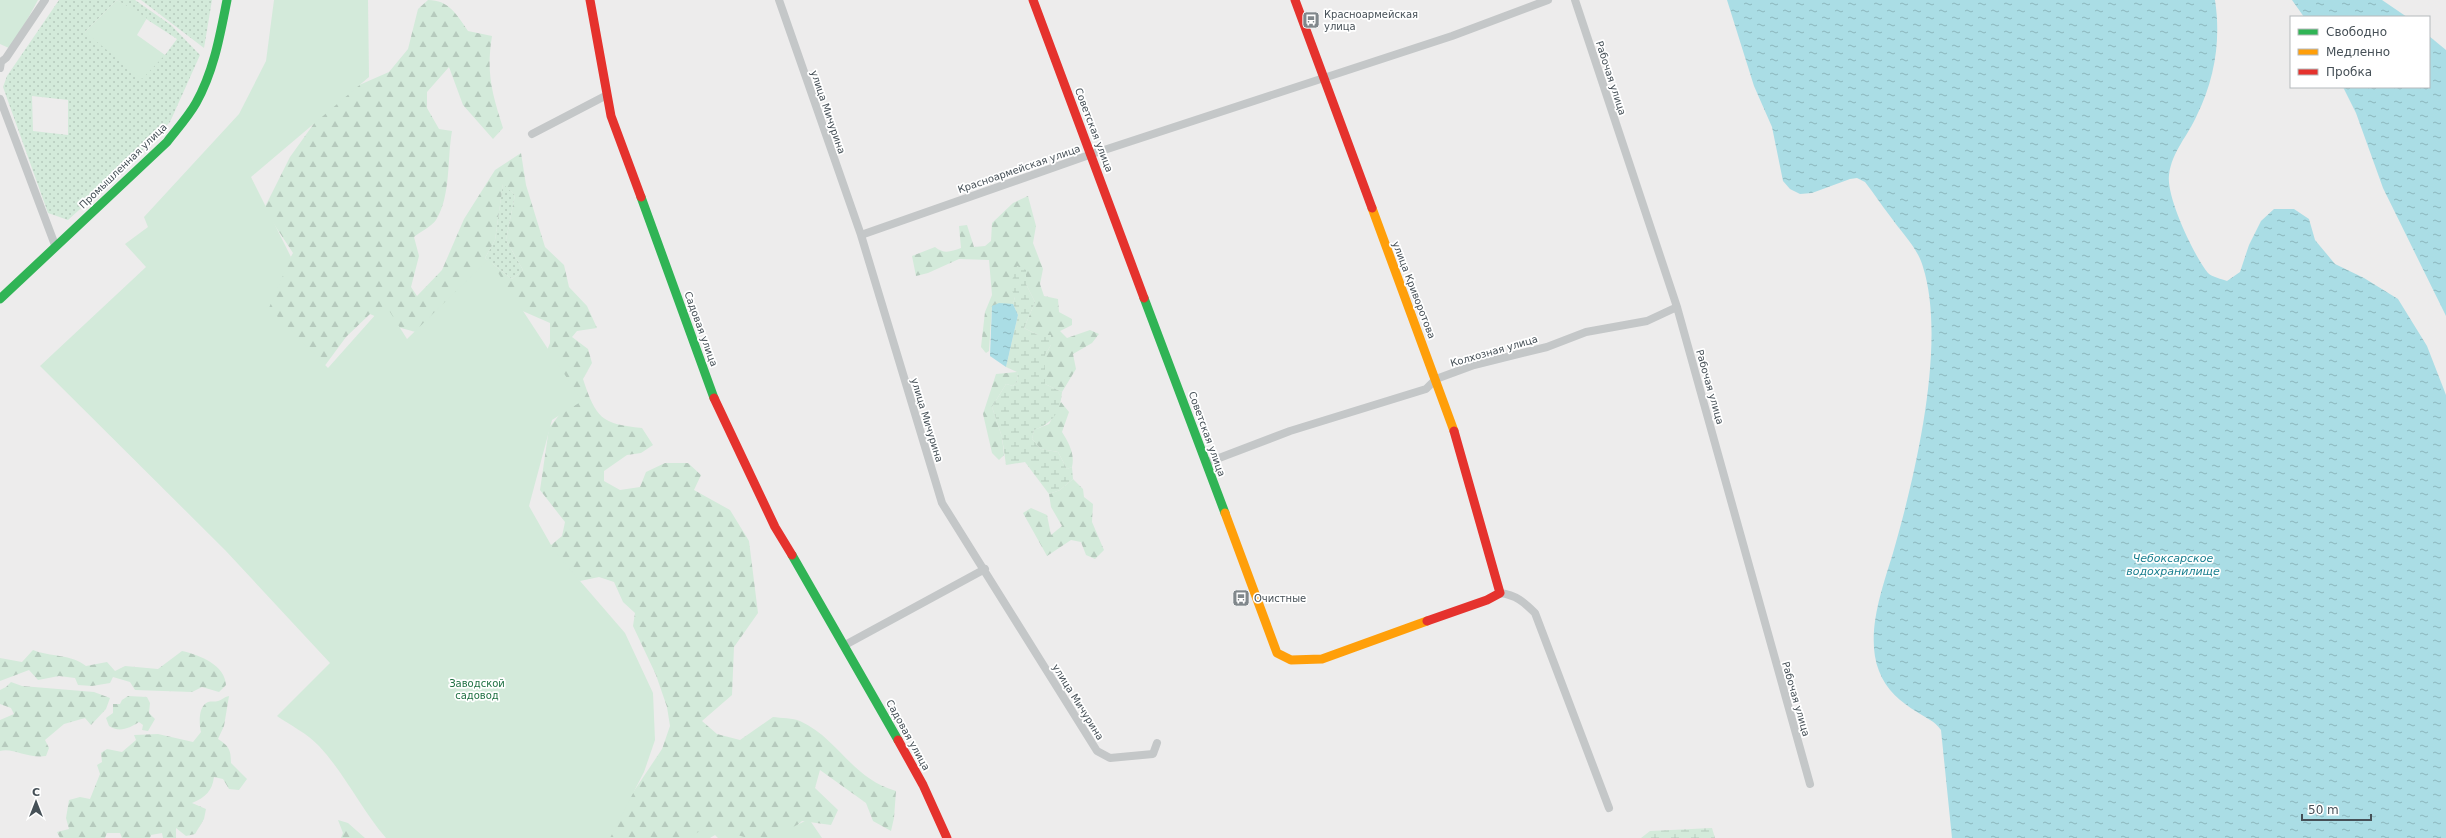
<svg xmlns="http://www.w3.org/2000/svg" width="2446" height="838" font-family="'DejaVu Sans',sans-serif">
	<defs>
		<pattern id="grass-dots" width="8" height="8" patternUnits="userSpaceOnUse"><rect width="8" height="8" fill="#d3eada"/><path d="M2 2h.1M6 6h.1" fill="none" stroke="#b6cabd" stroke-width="1.8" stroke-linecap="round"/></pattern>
		<pattern id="forest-firs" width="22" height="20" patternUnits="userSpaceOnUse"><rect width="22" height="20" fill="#d3eada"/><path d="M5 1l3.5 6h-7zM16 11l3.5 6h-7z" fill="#b6cabd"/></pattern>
		<pattern id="wetland-marsh" width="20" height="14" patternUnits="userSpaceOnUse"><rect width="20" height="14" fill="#d3eada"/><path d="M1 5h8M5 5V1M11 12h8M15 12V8" fill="none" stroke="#b6cabd"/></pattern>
		<pattern id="water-ripples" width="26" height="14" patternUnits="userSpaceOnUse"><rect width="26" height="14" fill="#aadde5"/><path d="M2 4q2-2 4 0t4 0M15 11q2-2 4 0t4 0" fill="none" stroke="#8cb6bc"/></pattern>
	</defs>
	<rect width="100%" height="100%" fill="#edecec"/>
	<path fill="url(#grass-dots)" fill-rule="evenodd" d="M59 0H117L85 32 165 55 177 39 117 0H135L171 25 200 55 170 122 121 172 68 220 48 213 3 87 7 76ZM32 96 68 100V135L33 131Z
		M141 0H212L204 48Z
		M503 183 515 195 506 240 523 270 512 279 485 258 495 240Z"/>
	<path fill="url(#forest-firs)" fill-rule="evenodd" d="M428 0C449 0 457 15 468 31L492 36C486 73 492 93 503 128L493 139 463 105 449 67 427 92V108L439 129 452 131C447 159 451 196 436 220 432 226 420 232 414 237L419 256 411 287 417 296 442 270 464 219 495 170 521 153 526 185 545 247 564 265 569 287 587 306 597 328 577 331 572 337 588 349 592 363 583 379C596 418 601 424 642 428L653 445 641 453 627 455 604 471V481L620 490 640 487 646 472 665 463H688L701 475 694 490 730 510 749 541 758 613 734 647 732 695 702 721 717 734 740 740 773 717C781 718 793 718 800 721 839 739 851 778 896 791L894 818 891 831 873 821 866 803 820 770 815 788 838 810 831 825 802 821 783 838H732L711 828 699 838H609L622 809 662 749 670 726 667 707 656 675 633 626 635 613 623 602 614 582 599 577 580 581 552 565 550 546 562 536 565 522 540 490 549 428 560 414 543 360 550 343V323L518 309 423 334 401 328 370 314 346 337 318 375 260 312 293 253 264 209 290 157 320 115 341 93 389 72 408 49 418 9ZM503 184 515 195 506 240 523 270 512 279 485 258 495 240Z
		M1028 196 1036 226 1033 243 1043 269 1040 284 1044 296 1058 299 1059 312 1072 319V325L1060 331 1067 338 1090 330 1099 334 1092 343 1073 354 1076 369 1062 392 1045 384V355L1051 345 1038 335 1024 328 1035 302 1026 284 1015 297 1013 304 992 306 989 351 986 353 981 347 985 312 992 295 989 260 959 259 928 273 916 276 912 256 935 247C944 254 950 252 961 248L959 226 967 225 974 247 985 246 991 241 992 223 1013 203Z
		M1017 372 1018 381 1013 386 1006 384 992 407 1002 437 1004 455 999 460 992 453 983 414 996 374Z
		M1061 402 1069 412 1062 432C1069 443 1075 454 1072 467L1067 469 1058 452 1041 449 1032 439 1034 430 1049 424Z
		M1073 479 1083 489 1084 497 1093 504 1092 522 1104 550 1095 559 1086 555 1081 542 1071 540 1047 556 1023 513 1031 508 1047 515 1051 535 1062 526 1051 507 1049 494 1060 490Z
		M33 650C50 657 72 654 86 666L107 662 115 671 125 666 158 669 182 651C200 655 225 665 226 685L219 692 202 687 192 692 135 690 130 682 113 677 110 683 92 686 78 685 75 678 59 676 38 680 29 670 0 681V658L22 662Z
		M11 682 22 686 94 692 110 698 106 709 91 725 85 718 64 724 45 740 49 748 46 756C28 759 12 747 0 751V720L14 714 11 708 0 704V690L6 687Z
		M128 696 147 697 150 703 149 713 155 719 148 731 142 730 143 725 139 722C130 728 119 733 109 726L106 718 113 713V704H120L122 700Z
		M229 696 224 726 218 739C229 746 231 750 231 763L247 779 239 790 229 789 223 779 214 777C212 791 206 797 192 803L206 809 204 819 195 834 186 836 176 828V838H163L162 833 151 835 150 838H122L120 833H107L105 838H60L57 832 69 829 66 818 69 800 80 797 90 799 100 774 97 765 102 762 101 753 107 749 122 752 136 740 134 735 158 734 193 742 201 732C199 724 198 706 208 702 211 701 215 702 218 701 222 700 224 697 229 696Z
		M338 820 348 823 365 838H341L343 833Z"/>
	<path fill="url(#wetland-marsh)" d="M1017 266 1026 270V284L1035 302 1024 328 1038 335H1051V345L1045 355V384L1062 392C1060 413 1053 423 1034 430L1032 439 1041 449 1058 452 1067 469 1072 467 1073 479 1060 490 1049 494 1025 462 1006 465 1002 437 992 407 1006 384 1013 386 1018 381 1017 372 1006 367 1018 315 1013 304 1015 297 1010 286Z
		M1712 828 1715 838H1641L1650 831Z"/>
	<path fill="#d3eada" d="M0 0H38L11 49 0 44Z
		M117 0 147 18 137 35 165 55 142 79 85 32Z
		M274 0H368L369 77 251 177 291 257 269 308 328 368 385 304 407 339 489 259 582 401 552 420 529 506 555 552 625 633 653 693 655 740 644 772 610 838H386C361 809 345 774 319 746 308 734 290 725 277 716L330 663 225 550 40 366 146 267 125 244 148 227 144 217 239 114 266 61Z
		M809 819 822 838H771Z
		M708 827 748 838H718L715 835 710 838H687Z"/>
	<path fill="url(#water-ripples)" d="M1727 0H2215C2221 40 2215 78 2197 115 2188 136 2172 151 2169 175 2166 197 2194 256 2208 273 2212 277 2222 279 2227 281L2240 272 2249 245 2261 221 2274 209H2294L2309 219 2315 240 2335 264 2364 278 2398 299 2427 346 2446 395V838H1952L1941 730C1934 720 1927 719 1917 712 1901 702 1886 690 1879 671 1865 635 1882 589 1893 553 1915 477 1947 343 1923 267 1918 248 1901 232 1890 216 1881 205 1874 193 1865 182L1857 178 1850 179 1812 193 1800 194 1790 189 1783 181 1772 127 1754 86Z
		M2292 0H2382L2407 17H2304Z
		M2429 36 2446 50V316L2383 188 2356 113 2343 87H2429Z
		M999 303 1013 304 1018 315 1006 367 990 356 992 306Z"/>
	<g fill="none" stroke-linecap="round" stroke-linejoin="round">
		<path stroke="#c4c7c8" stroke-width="8" d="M779 0 861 235 942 503 1097 751 1110 758 1153 754 1157 743
			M1575 0 1677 307 1810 784
			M0 68 1 62 6 58 45 0
			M0 99 55 245
			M532 134 607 95
			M861 235 1092 154 1452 36 1548 0
			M1206 463 1290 431 1426 389 1436 379 1474 365 1547 347 1586 332 1647 321 1677 307
			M1500 593C1516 595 1524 602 1535 613L1609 808
			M845 645 985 569"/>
		<path stroke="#30b455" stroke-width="9" d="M641 197 714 398
			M1144 298 1225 513
			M0 299 167 142C177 129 188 117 196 103 214 71 220 35 227 0
			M792 555 898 740"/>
		<path stroke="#ff9f0a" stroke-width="9" d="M1372 208 1454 431
			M1225 513 1277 653 1291 660 1322 659 1427 621"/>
		<path stroke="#e5322d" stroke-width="9" d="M590 0 611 116 641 197
			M1033 0 1144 298
			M1295 0 1372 208
			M714 398 775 527 792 555
			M1427 621 1487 600 1500 593 1454 431
			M898 740 923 785 947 838"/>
	</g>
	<defs>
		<symbol id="bus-square" viewBox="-11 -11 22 22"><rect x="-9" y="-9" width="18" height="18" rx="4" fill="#80878b" stroke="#fff"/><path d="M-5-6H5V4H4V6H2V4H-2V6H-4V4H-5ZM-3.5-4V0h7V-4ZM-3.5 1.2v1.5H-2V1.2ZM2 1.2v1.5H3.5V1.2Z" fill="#fff"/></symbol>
	</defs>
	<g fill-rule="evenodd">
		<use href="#bus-square" x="1301" y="10" width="20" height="20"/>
		<use href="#bus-square" x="1231" y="588" width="20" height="20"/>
	</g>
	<g text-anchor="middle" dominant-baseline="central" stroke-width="3.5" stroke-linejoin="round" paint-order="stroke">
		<g font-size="10" fill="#465057" stroke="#fff" text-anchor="start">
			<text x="1324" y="14">Красноармейская<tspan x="1324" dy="12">улица</tspan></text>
			<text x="1254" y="598">Очистные</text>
		</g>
		<g font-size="10" fill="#465057" stroke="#fff">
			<text transform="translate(1611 78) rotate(72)">Рабочая улица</text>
			<text transform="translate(828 112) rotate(71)">улица Мичурина</text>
			<text transform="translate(1094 130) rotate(69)">Советская улица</text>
			<text transform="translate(123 166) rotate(-44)">Промышленная улица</text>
			<text transform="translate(1019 169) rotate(-19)">Красноармейская улица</text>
			<text transform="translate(1414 290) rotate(69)">улица Криворотова</text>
			<text transform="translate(701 329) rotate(70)">Садовая улица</text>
			<text transform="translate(1494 351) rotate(-16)">Колхозная улица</text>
			<text transform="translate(1710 387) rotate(74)">Рабочая улица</text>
			<text transform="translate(927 420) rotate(73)">улица Мичурина</text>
			<text transform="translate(1207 434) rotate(70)">Советская улица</text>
			<text transform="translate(1796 699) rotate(74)">Рабочая улица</text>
			<text transform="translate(1078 702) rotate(58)">улица Мичурина</text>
			<text transform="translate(908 735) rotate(61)">Садовая улица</text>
		</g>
		<g font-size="10" fill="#1f7042" stroke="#fff">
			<text x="477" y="683">Заводской<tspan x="477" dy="12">садовод</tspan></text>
		</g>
		<g font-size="11" font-style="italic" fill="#197f8f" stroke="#fff">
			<text x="2173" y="558">Чебоксарское<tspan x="2173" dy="13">водохранилище</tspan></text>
		</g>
	</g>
	<rect x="2290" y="16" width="140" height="72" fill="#ffffff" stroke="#b5b9bc"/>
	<rect x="2298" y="29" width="20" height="6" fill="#30b455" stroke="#b5b9bc"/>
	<text x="2326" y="36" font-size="12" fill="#465057">Свободно</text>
	<rect x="2298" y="49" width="20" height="6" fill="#ff9f0a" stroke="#b5b9bc"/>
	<text x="2326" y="56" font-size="12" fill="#465057">Медленно</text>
	<rect x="2298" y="69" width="20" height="6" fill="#e5322d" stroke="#b5b9bc"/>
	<text x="2326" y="76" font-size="12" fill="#465057">Пробка</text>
	<g transform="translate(36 802)" stroke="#ffffff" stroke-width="3" paint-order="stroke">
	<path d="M0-3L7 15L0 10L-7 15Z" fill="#465057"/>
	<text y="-6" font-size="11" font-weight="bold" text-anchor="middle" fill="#465057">С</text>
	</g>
	<path d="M2302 814v6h69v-6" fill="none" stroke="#465057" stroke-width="2"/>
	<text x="2308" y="814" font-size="12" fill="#465057" stroke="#ffffff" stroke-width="3" paint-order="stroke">50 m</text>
</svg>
